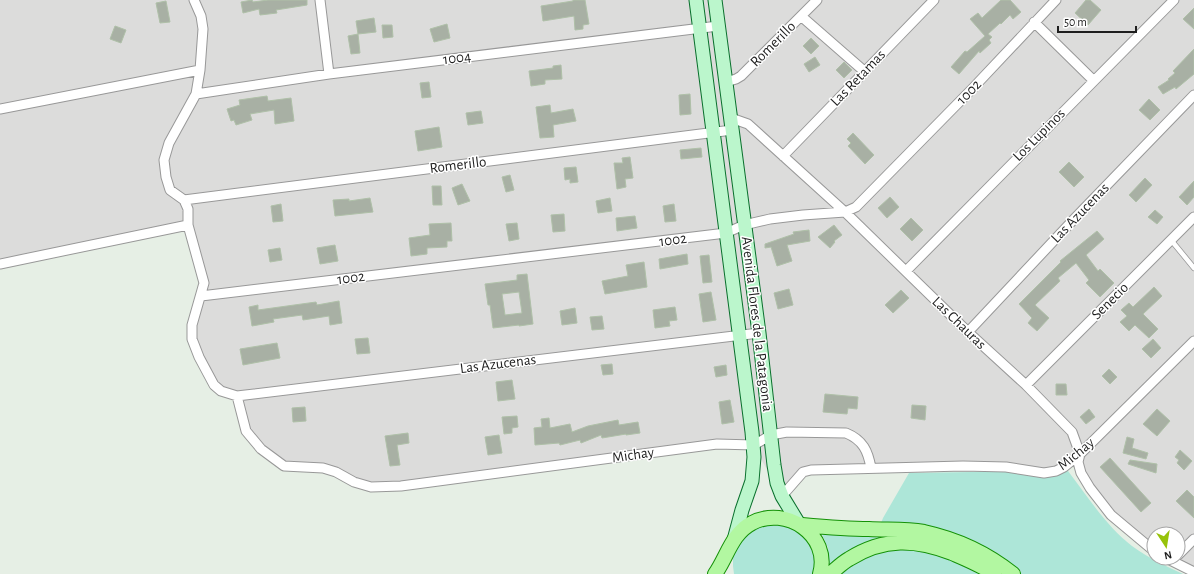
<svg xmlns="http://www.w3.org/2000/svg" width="1194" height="574" font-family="'Alegreya Sans',sans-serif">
	<rect width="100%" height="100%" fill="#e6efe5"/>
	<path fill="#dcdcdb" d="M0 0H1194V572L1171 561 1178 558V534H1154V551L1111 515 1078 462 1056 471 1006 467 811 470 782 496 753 445 739 446 371 487 336 472 284 466 246 431 237 396 221 391 192 339 204 283 188 225 0 264Z"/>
	<path fill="#ade6d8" d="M1042 471H1068C1088 497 1106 526 1132 546 1148 558 1166 566 1183 574H838L829 567 828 548 820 530 877 533 883 518 909 473Z
		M764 523 788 525 808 540 813 551 816 563 814 574H734L733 566V555L744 535Z"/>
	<path fill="#a8b0a4" stroke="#afc0a8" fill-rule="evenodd" d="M252 0 253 2 268 0H307V5L276 10 277 13 260 15 259 9 243 13 241 2Z
		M573 0H585L589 24 583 25V29L575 30 574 16 543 21 541 6 573 1Z
		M1001 0H1010L1021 12 1013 19 1010 15 1001 24 1000 23 988 34 992 37 989 40 991 43 980 53 979 51 959 74 951 67 965 51 967 52 985 36 970 19 978 13 982 18Z
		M1086 0H1090L1101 10 1088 25 1075 13Z
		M166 1 170 22 160 23 156 3Z
		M1194 8V29L1183 19Z
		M374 18 376 32 358 34 360 53 351 54 348 36 358 34 356 21Z
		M447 24 450 38 434 42 430 29Z
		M382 25H392L393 37 383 38Z
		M115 26 126 30 121 43 110 39Z
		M811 38 819 46 811 54 803 46Z
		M1194 49V74L1176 89 1175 87 1163 94 1158 87 1169 80 1168 79 1175 73 1173 71Z
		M815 57 820 65 809 72 804 64Z
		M844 62 852 70 844 78 836 70Z
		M561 65 562 79 545 80V84L531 86 529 71 553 68V66Z
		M429 82 431 97 422 98 420 83Z
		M690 94 691 114 680 115 679 95Z
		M267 96 268 101 291 98 294 121 275 124 274 110 250 114 252 120 236 125 234 120 231 121 227 109 240 105 239 100Z
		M1149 99 1160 110 1150 120 1139 110Z
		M550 105 551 113 573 109 576 121 553 125 554 137 540 138 536 107Z
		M481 111 483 123 468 125 466 113Z
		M439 127 442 147 418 151 415 131Z
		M853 133 874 155 865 164 848 146 851 143 847 139Z
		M701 148 702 157 681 159 680 150Z
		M630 157 633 178 625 179 626 187 617 189 614 163H623L622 158Z
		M1069 162 1084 177 1074 187 1059 172Z
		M576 167 578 182 570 183V179L565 180 564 168Z
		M510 175 514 190 506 192 502 177Z
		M1145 178 1152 185 1136 202 1129 195Z
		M1194 181V197L1187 205 1179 197Z
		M462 184 470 201 458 205 452 188Z
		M432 186H441L442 205H433Z
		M890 197 899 207 887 218 878 208Z
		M370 198 373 212 335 216 333 200 349 199V201Z
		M610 198 612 211 598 213 596 201Z
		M281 204 283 221 273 222 271 206Z
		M674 204 676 221 665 222 663 206Z
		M1155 210 1163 217 1157 224 1148 217Z
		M564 214 565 231 553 232 551 215Z
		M635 216 637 228 617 231 616 218Z
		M911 218 923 230 912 241 900 229Z
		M451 223 452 241H447V247L427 248V254L411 256 409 238 430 235 429 224Z
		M517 223 519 239 509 241 506 224Z
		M834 225 842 235 834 241 835 242 830 248 818 237Z
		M809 230 810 241 787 245 792 261 777 266 771 247 765 248V244L794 234 793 232Z
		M1097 231 1104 239 1086 255 1098 271 1100 269 1114 283 1100 297 1086 283 1089 280 1076 263 1058 278 1060 281 1035 305 1049 318 1037 331 1028 323 1032 318 1019 304 1061 262 1060 261Z
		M335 245 338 261 320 264 317 248Z
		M280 248 282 260 270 262 268 250Z
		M687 254 688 264 660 269 659 259Z
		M709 255 712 282 703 283 700 256Z
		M644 262 647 287 605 294 602 281 628 276 626 265Z
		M527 274 533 324 519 326V325L493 328 490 305H488L485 284 517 280V275ZM519 292 522 313 505 315 502 294Z
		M1154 287 1162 296 1143 314 1158 329 1149 338 1135 325 1129 331 1120 322 1127 316 1121 310 1129 303 1133 307Z
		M789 289 793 305 778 309 774 293Z
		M901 290 909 298 893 313 885 305Z
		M711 292 716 320 703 322 699 294Z
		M339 301 342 323 330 325 329 316 303 320 302 315 273 319 274 322 252 326 249 307 258 305V310L316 302 317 305Z
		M675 307 677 320 669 321 670 326 655 328 653 310Z
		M575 308 577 323 562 325 560 311Z
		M602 316 604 329 592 330 590 317Z
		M368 338 370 353 357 354 355 339Z
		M1153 339 1161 348 1151 358 1142 349Z
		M277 343 280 358 243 365 240 349Z
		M612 364 613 374 603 375 601 365Z
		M726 365 727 375 716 377 714 367Z
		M1109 369 1117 377 1110 384 1102 376Z
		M512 380 515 399 498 401 496 382Z
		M1056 384H1066L1067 395H1056Z
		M825 394 858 397 857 409 848 408 847 414 823 412Z
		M730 400 734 422 722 424 719 402Z
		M912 405 926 406 925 420 911 418Z
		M305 407 306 421 293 422 292 408Z
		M1089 409 1095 417 1086 424 1080 417Z
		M1157 409 1170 421 1157 436 1143 424Z
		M517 416 518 427 512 428V433L504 434 502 417Z
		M549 418 550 428 570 424 572 432 588 426 618 420 619 425 638 422 640 433 626 435V434L602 438 601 435 581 443 580 440 560 445 559 443 535 445 534 428 542 427 541 419Z
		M408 433 409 443 397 445 400 465 390 466 385 436Z
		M499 435 502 453 488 455 485 437Z
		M1127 437 1134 439 1132 448 1148 453 1146 459 1123 453Z
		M1180 450 1192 461 1184 470 1177 463 1179 460 1175 457Z
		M1110 458 1151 503 1141 512 1100 467Z
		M1130 460 1157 464 1156 473 1128 464Z
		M1187 490 1194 497V518L1176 501Z"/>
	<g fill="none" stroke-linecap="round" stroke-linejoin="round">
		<defs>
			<path id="lane" d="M1171 240 1194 268"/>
			<path id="street" d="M194 0 201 16 203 29 200 70 196 94 169 143 164 160 166 177 170 190 184 200 188 209V225L204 283 192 325V339L199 357 214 385 221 391 237 396 759 333
				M320 0 329 74
				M801 16 864 71
				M1034 22 1094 81
				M726 82 736 79 741 76 817 0
				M196 94 329 74 718 26
				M0 109 200 70
				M731 118 748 124 845 212 968 332 1026 385 1072 432 1080 454 1078 462 1081 473 1090 488 1111 515 1154 551
				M783 156 934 0
				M184 200 732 130
				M0 264 188 225
				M906 271 1174 0
				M201 296 726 233 744 225 770 219 803 215 845 212 856 207 973 88 1056 0
				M968 332 1076 217 1194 95
				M1026 385 1194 217
				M237 396 246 431 261 449 284 466 323 468 336 472 354 482 371 487 401 486 717 444 754 445 771 435 787 432 846 433C863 440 868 451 871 468
				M782 496 803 472 811 470 963 466 1006 467 1044 473 1056 471 1064 467 1080 454 1194 341
				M1178 555 1194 539
				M1166 558 1194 572"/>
			<path id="secondary" d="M696 0 752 432 754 457 752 481 742 510 734 540
				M715 0 759 333 774 465 777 483 782 496 799 524"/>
			<path id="primary" d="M802 525C824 527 847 529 869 529 888 530 906 529 924 532 956 539 988 554 1013 574
				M715 574C727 557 732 533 752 523 786 505 831 535 820 574
				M830 574C836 569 842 563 849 559 884 537 916 539 952 553 966 559 981 565 994 574"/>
		</defs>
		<use href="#lane" stroke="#989898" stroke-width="6"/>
		<use href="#street" stroke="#989898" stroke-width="11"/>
		<use href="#secondary" stroke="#0a702d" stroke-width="15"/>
		<use href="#primary" stroke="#149107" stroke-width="16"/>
		<use href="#lane" stroke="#fff" stroke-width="4.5"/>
		<use href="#street" stroke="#fff" stroke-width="9"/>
		<use href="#secondary" stroke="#bbf6cc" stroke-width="13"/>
		<use href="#primary" stroke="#b2f7a1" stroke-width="14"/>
	</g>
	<g text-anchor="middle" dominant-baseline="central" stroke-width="3" stroke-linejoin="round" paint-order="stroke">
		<g font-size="15" fill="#1e1e1e" stroke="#fff">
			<text transform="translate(773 44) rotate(-45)">Romerillo</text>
			<text transform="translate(457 58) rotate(-7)">1004</text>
			<text transform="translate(858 78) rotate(-46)">Las Retamas</text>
			<text transform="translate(969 92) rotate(-46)">1002</text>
			<text transform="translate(1039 135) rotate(-45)">Los Lupinos</text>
			<text transform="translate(458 165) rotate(-7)">Romerillo</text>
			<text transform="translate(1080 213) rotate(-46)">Las Azucenas</text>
			<text transform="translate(673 240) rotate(-7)">1002</text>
			<text transform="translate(351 278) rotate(-7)">1002</text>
			<text transform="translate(1110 301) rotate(-45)">Senecio</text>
			<text transform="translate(959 323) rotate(44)">Las Chauras</text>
			<text transform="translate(757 324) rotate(83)">Avenida Flores de la Patagonia</text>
			<text transform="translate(498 364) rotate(-7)">Las Azucenas</text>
			<text transform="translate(1076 454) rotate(-39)">Michay</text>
			<text transform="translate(633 455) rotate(-8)">Michay</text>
		</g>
	</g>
	<g transform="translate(1166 546) rotate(168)"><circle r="19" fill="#ffffff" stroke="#a5a5a5"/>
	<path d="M0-3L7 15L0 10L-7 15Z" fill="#97c30a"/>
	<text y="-6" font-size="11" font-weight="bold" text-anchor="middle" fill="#1e1e1e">N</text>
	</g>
	<path d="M1058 26v6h78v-6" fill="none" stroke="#1e1e1e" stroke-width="2"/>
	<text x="1064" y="26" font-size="12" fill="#1e1e1e" stroke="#ffffff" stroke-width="3" paint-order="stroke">50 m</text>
</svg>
